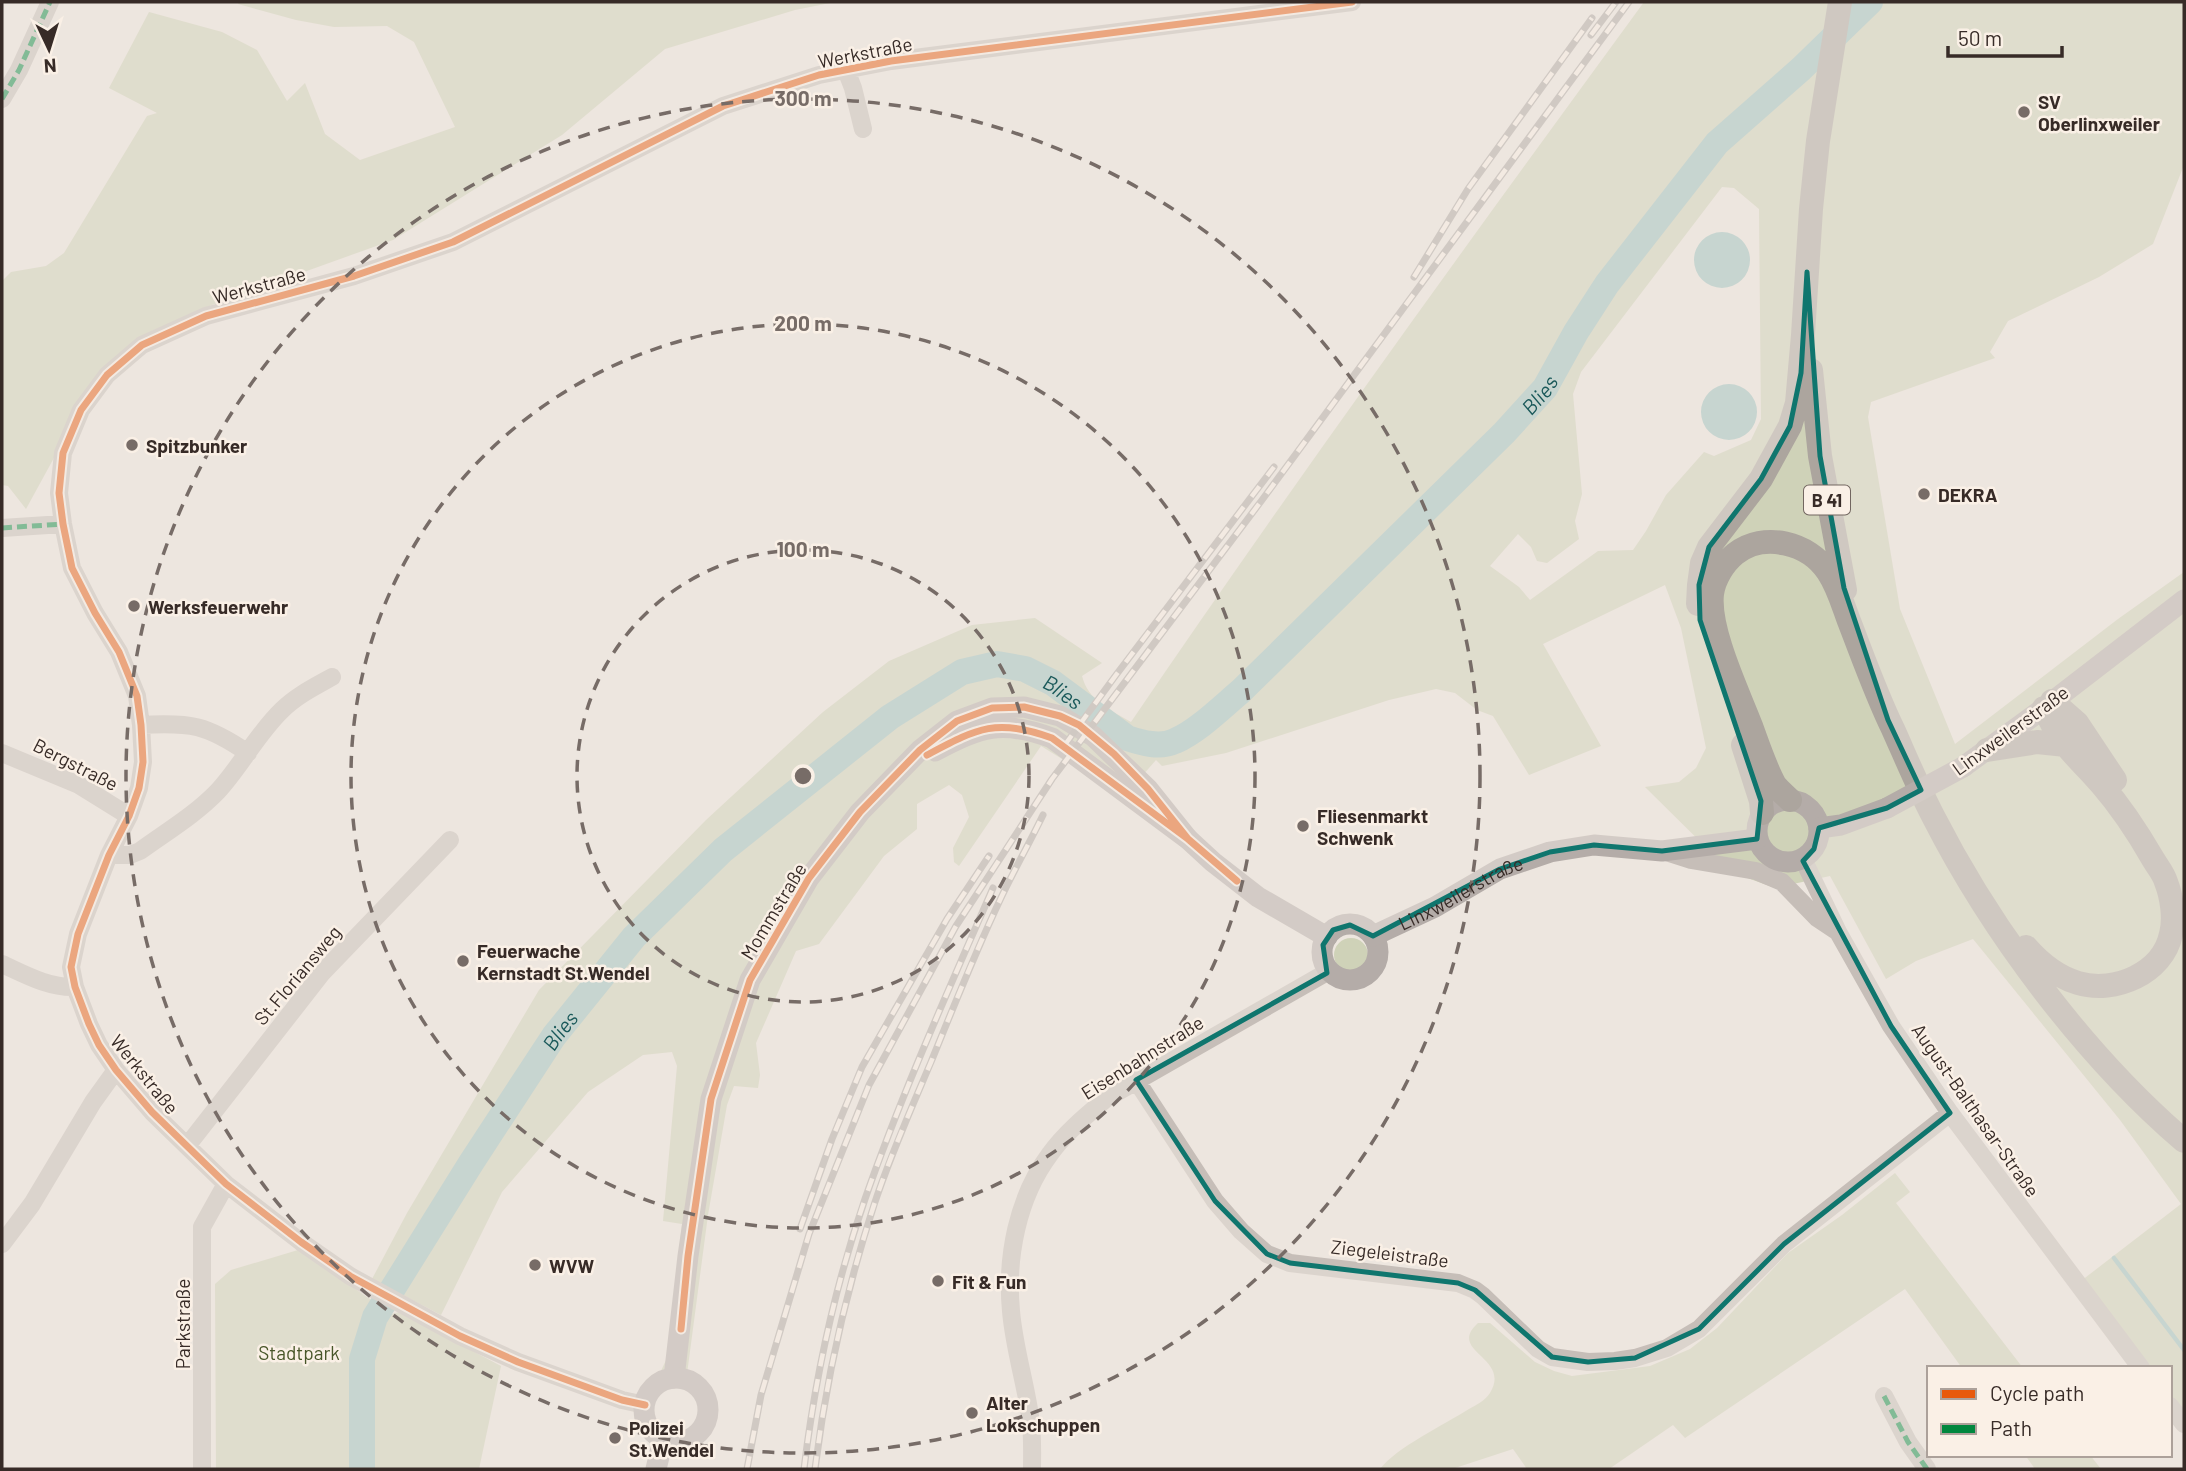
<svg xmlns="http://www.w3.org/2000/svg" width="2186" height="1471" font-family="Barlow,sans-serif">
	<rect width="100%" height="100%" fill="#ede6df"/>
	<path fill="#cfd2b8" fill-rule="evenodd" d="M239 2H835L795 10 665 49 562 135 393 240 212 305 152 331 118 356 61 445 26 509 8 486 2 485V281L11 272 46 266 64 253 147 116 157 113 109 88 149 12 222 32 257 50 287 101 305 83 325 134 360 160 455 127 414 42 387 26 334 27 296 20 238 4Z
		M1644 2H2184V165L2153 244 2099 277 2008 321 1990 352 1995 358 1871 402 1868 417 1900 609 1955 744 2118 619 2184 572V1424L2170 1406V1368H2141L2077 1284 2181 1204 2120 1120 1973 939 1916 961 1886 979 1830 876 1775 888 1731 872 1645 787 1679 782 1696 768 1706 748 1681 628 1665 585 1543 644 1601 746 1529 775 1493 716 1477 710 1455 693 1436 689 1389 700 1226 753 1162 766 1156 760 1121 800 1096 780 1041 746 959 866 954 862 953 848 969 817 962 795 949 785 917 804V829L884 856 819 944 796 951 756 1043 760 1075 758 1088 734 1086 727 1105 708 1215 687 1374 660 1373 667 1358 682 1224 663 1221 677 1066 672 1052 643 1055 588 1092 502 1192 441 1315 372 1279 407 1213 539 990 706 820 823 712 889 661 972 625 1035 618 1102 663 1082 676C1088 700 1110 710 1131 722 1297 478 1470 240 1644 2ZM1722 187 1734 188 1759 209 1761 419 1751 440 1714 456 1704 452 1666 495 1646 531 1633 550 1598 551 1530 600 1519 587 1490 566 1518 534 1531 547 1537 561 1547 563 1579 539 1575 521 1582 494 1573 394 1581 372Z
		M1334 955a17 17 0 1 1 34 0a17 17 0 1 1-34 0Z
		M1895 1173 1910 1192 1896 1203 2023 1368H1962L1905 1289 1685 1438 1673 1425 1609 1469H1527L1513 1449 1452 1469H1380C1397 1447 1444 1425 1469 1409 1476 1405 1485 1401 1490 1393 1512 1357 1446 1352 1478 1323H1490L1535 1362 1554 1371 1572 1376 1650 1366 1690 1349 1717 1328 1788 1253 1842 1215Z
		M298 1250 392 1314 399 1312 501 1366 479 1469H216L215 1284 231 1270Z
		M2025 1455H2090L2101 1469H2035Z"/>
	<path fill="#9ac1bf" d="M1694 260a28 28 0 1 1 56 0a28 28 0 1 1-56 0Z
		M1701 412a28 28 0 1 1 56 0a28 28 0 1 1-56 0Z"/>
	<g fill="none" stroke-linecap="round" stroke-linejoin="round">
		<path stroke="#9ac1bf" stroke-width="4.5" d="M2114 1258 2184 1350"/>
		<path stroke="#9ac1bf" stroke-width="26" id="s1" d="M362 1469V1359L375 1317 471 1163 554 1036 634 937 723 850 890 717 962 672 997 664 1025 669 1053 683 1127 738C1142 743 1160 748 1175 741 1198 731 1222 707 1241 691L1504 433 1545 388 1576 332 1607 284 1717 143 1801 69 1870 2"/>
		<path stroke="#c6beb8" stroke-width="18" d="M846 70 853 88 863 129
			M2 99 19 70 50 2
			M2 528 63 524
			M141 725C191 722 207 725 248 753
			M2 753 79 785 129 816
			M1666 852 1691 860 1756 871 1782 882 1817 918 1835 930
			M109 855H130L140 851C166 832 195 815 218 791 241 766 257 734 282 710 296 696 314 687 332 677
			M1803 859 1838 932 1891 1026 1950 1113 2141 1368
			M2 964C26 975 49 988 75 987
			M1136 1080 1215 1201 1241 1231 1267 1254 1290 1263 1458 1283 1475 1290 1483 1296 1538 1349 1552 1357 1588 1362 1615 1361 1635 1358 1667 1348 1699 1329 1784 1244 1950 1113
			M187 1146 322 973 450 840
			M2 1244 32 1204 93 1102 116 1070
			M1884 1396 1908 1442 1927 1469
			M645 1405 622 1400 518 1362 460 1336 350 1276 301 1242 226 1184 152 1112 116 1070 99 1045 89 1024 75 987 71 967 78 934 109 855 129 816 139 788 143 762 141 725 137 696 119 652 95 613 72 568 63 524 59 493 63 453 81 410 107 375 142 345 206 316 354 276 453 242 723 106 819 75 891 61 1352 2
			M2170 1406 2184 1424
			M202 1469V1227L226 1184
			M1032 1469C1032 1452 1033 1433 1030 1416 1025 1381 1014 1347 1011 1311 1006 1258 1017 1198 1050 1154 1065 1133 1087 1115 1107 1098L1329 971"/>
		<g stroke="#b4aca8" stroke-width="21">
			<path d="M935 751C981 727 1001 719 1052 738L1188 839 1213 862 1258 897 1327 937"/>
			<path d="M1963 767 2044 708 2184 600"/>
			<circle cx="1788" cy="831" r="31"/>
			<path d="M1819 828 1841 825 1887 808"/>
			<circle cx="1350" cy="952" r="28"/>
			<path id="s2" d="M1373 936 1435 907 1500 869 1550 852 1594 845 1662 851 1757 839"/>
			<path d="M674 1378 688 1256 711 1099 750 980 809 878 860 812 920 750 957 721 992 708 1024 707 1060 716 1093 736 1148 789 1188 839"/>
			<circle cx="676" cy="1410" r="32"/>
			<path d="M656 1469 663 1440"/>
		</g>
		<path stroke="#aca59e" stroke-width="24" d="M1811 370 1820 456 1845 590
			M1698 604 1699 585 1702 563 1709 547 1761 479 1790 426 1797 403 1803 335 1811 209 1818 141 1840 2
			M2052 701 2077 723 2115 780
			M1743 745 1761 801 1762 813
			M1987 750 2037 742 2066 745
			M1790 800C1785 795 1779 790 1775 785 1765 767 1758 745 1751 726 1738 692 1708 630 1712 594 1714 579 1724 563 1735 554 1764 531 1809 543 1828 572 1838 587 1843 605 1849 621 1863 657 1876 694 1893 729 1906 758 1918 787 1933 816 1992 932 2085 1056 2184 1141
			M2026 947C2040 963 2057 977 2078 983 2115 994 2163 973 2171 934 2175 919 2172 897 2166 882 2164 874 2157 866 2153 859 2138 833 2121 807 2101 784 2088 768 2070 753 2059 736 2053 727 2049 717 2044 708"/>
		<defs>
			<path id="rail" d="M1591 35 1616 2
				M1414 277 1468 189 1592 18
				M1064 746 1116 675 1274 467
				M800 1229 832 1139 862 1067 947 919 989 856
				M747 1469 761 1395 809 1234 869 1085 956 926 1052 779 1262 500 1629 2
				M804 1469C815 1378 835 1286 865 1199 902 1093 948 991 993 888
				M815 1469C826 1380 846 1291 874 1205 890 1156 911 1109 931 1062 953 1008 975 953 1000 900 1013 872 1029 844 1043 815"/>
		</defs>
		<use href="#rail" stroke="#aea7a3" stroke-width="7"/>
		<use href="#rail" stroke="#faf0e6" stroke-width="4.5" stroke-dasharray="13" stroke-linecap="butt"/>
		<path stroke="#b4aca8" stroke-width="21" d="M1887 808 1963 767"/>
		<path stroke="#00873e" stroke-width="5" stroke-dasharray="10 5" stroke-linecap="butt" d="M2 99 19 70 50 2
			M2 528 63 524
			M1884 1396 1908 1442 1927 1469"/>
		<defs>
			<path id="cycleway" d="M927 755C976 729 996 717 1052 738L1188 839 1237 881
				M681 1329 688 1256 711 1099 750 980 809 878 860 812 920 750 957 721 992 708 1024 707 1060 716 1079 725 1114 754 1148 789 1188 839
				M645 1405 622 1400 518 1362 460 1336 350 1276 301 1242 226 1184 152 1112 116 1070 99 1045 89 1024 75 987 71 967 78 934 109 855 129 816 139 788 143 762 141 725 137 696 119 652 95 613 72 568 63 524 59 493 63 453 81 410 107 375 142 345 206 316 354 276 453 242 723 106 819 75 891 61 1352 2"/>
		</defs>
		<use href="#cycleway" stroke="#faf0e6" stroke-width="11"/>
		<use href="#cycleway" stroke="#e8590c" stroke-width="7"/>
	</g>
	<path d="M0 0H2186V1471H0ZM1807 272 1820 456 1844 588 1888 720 1921 790 1887 808 1819 828 1814 849 1803 861 1891 1026 1950 1113 1784 1244 1699 1329 1635 1358 1588 1362 1552 1357 1475 1290 1458 1283 1290 1263 1267 1254 1215 1201 1136 1080 1327 973 1323 945 1333 930 1350 925 1373 936 1500 869 1550 852 1594 845 1662 851 1757 839 1761 801 1700 620 1699 585 1709 547 1761 479 1790 426 1801 373Z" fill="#ede6df" fill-opacity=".55" fill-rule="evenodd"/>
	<path fill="none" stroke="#0f766e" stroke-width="5" stroke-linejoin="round" d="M1807 272 1820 456 1844 588 1888 720 1921 790 1887 808 1819 828 1814 849 1803 861 1891 1026 1950 1113 1784 1244 1699 1329 1635 1358 1588 1362 1552 1357 1475 1290 1458 1283 1290 1263 1267 1254 1215 1201 1136 1080 1327 973 1323 945 1333 930 1350 925 1373 936 1500 869 1550 852 1594 845 1662 851 1757 839 1761 801 1700 620 1699 585 1709 547 1761 479 1790 426 1801 373Z"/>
	<g fill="none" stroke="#776c67" stroke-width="3.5" stroke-dasharray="12 9">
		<circle cx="803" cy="776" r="226"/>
		<circle cx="803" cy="776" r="452"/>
		<circle cx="803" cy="776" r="677"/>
	</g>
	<g fill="#776c67" stroke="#faf0e6" stroke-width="2.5">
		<circle cx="2024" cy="112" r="7"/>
		<circle cx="132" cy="445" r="7"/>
		<circle cx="1924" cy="494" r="7"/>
		<circle cx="134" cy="606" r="7"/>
		<circle cx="1303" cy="826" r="7"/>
		<circle cx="463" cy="961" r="7"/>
		<circle cx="535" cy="1265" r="7"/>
		<circle cx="938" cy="1281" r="7"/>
		<circle cx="972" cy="1413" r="7"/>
		<circle cx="615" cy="1438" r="7"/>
	</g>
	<g text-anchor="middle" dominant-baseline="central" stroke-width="5" stroke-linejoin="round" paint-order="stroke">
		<rect fill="#faf0e6" stroke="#726660" stroke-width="2" x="1804" y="485.5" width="46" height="29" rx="5"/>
		<g font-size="18" font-weight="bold" fill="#372b27">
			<text x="1827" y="500">B 41</text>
		</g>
		<g font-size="19" fill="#372b27" stroke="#faf0e6">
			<text transform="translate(865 52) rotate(-11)">Werkstraße</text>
			<text transform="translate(259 285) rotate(-15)">Werkstraße</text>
			<text transform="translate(2010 730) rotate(-36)">Linxweilerstraße</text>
			<text transform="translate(76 764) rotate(27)">Bergstraße</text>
			<text stroke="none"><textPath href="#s2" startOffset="98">Linxweilerstraße</textPath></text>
			<text transform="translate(773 911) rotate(-59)">Mommstraße</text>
			<text transform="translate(297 975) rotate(-50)">St.Floriansweg</text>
			<text transform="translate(1142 1057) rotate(-32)">Eisenbahnstraße</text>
			<text transform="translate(145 1074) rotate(51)">Werkstraße</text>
			<text transform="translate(1976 1110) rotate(55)">August-Balthasar-Straße</text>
			<text transform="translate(1390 1253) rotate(7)">Ziegeleistraße</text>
			<text transform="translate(182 1324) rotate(-90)">Parkstraße</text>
		</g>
		<g font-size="19" font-weight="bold" fill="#372b27" stroke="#faf0e6" text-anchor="start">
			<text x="2038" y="101">SV<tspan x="2038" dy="22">Oberlinxweiler</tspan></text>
			<text x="146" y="445">Spitzbunker</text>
			<text x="1938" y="494">DEKRA</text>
			<text x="148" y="606">Werksfeuerwehr</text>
			<text x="1317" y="815">Fliesenmarkt<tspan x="1317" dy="22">Schwenk</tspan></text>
			<text x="477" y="950">Feuerwache<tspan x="477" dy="22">Kernstadt St.Wendel</tspan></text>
			<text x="549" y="1265">WVW</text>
			<text x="952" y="1281">Fit &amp; Fun</text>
			<text x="986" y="1402">Alter<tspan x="986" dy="22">Lokschuppen</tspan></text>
			<text x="629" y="1427">Polizei<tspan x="629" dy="22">St.Wendel</tspan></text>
		</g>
		<g font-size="19" fill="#485629" stroke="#faf0e6">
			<text x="299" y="1352">Stadtpark</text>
		</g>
		<g font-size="21" font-style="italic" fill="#1a595a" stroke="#faf0e6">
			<text stroke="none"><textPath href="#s1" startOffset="1778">Blies</textPath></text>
			<text stroke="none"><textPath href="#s1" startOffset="1146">Blies</textPath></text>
			<text stroke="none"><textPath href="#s1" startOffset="495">Blies</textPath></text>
		</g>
	</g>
	<circle cx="803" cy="776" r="10" fill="#776c67" stroke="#faf0e6" stroke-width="3.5"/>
	<g font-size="21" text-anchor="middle" font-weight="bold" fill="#776c67" stroke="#faf0e6" stroke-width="5" stroke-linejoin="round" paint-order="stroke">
		<text x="803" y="106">300 m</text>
		<text x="803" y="331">200 m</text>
		<text x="803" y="557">100 m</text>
	</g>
	<rect width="2186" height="1471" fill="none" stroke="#372b27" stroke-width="7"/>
	<rect x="1927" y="1366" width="245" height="91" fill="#faf0e6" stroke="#aca19a" stroke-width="2"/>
	<rect x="1941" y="1389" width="35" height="10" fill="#e8590c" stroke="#aca19a" stroke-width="2"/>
	<text x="1990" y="1401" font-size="21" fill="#372b27">Cycle path</text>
	<rect x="1941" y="1424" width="35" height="10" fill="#00873e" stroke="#aca19a" stroke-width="2"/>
	<text x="1990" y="1436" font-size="21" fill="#372b27">Path</text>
	<g transform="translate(49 49) rotate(176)" stroke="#faf0e6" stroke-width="5" paint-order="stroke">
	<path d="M0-5L12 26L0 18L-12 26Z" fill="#372b27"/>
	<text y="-10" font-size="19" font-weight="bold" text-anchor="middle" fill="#372b27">N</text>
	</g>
	<path d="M1948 46v10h114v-10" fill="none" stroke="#372b27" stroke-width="3.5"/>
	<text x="1958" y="46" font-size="21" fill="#372b27" stroke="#faf0e6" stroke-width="5" paint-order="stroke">50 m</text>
</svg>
